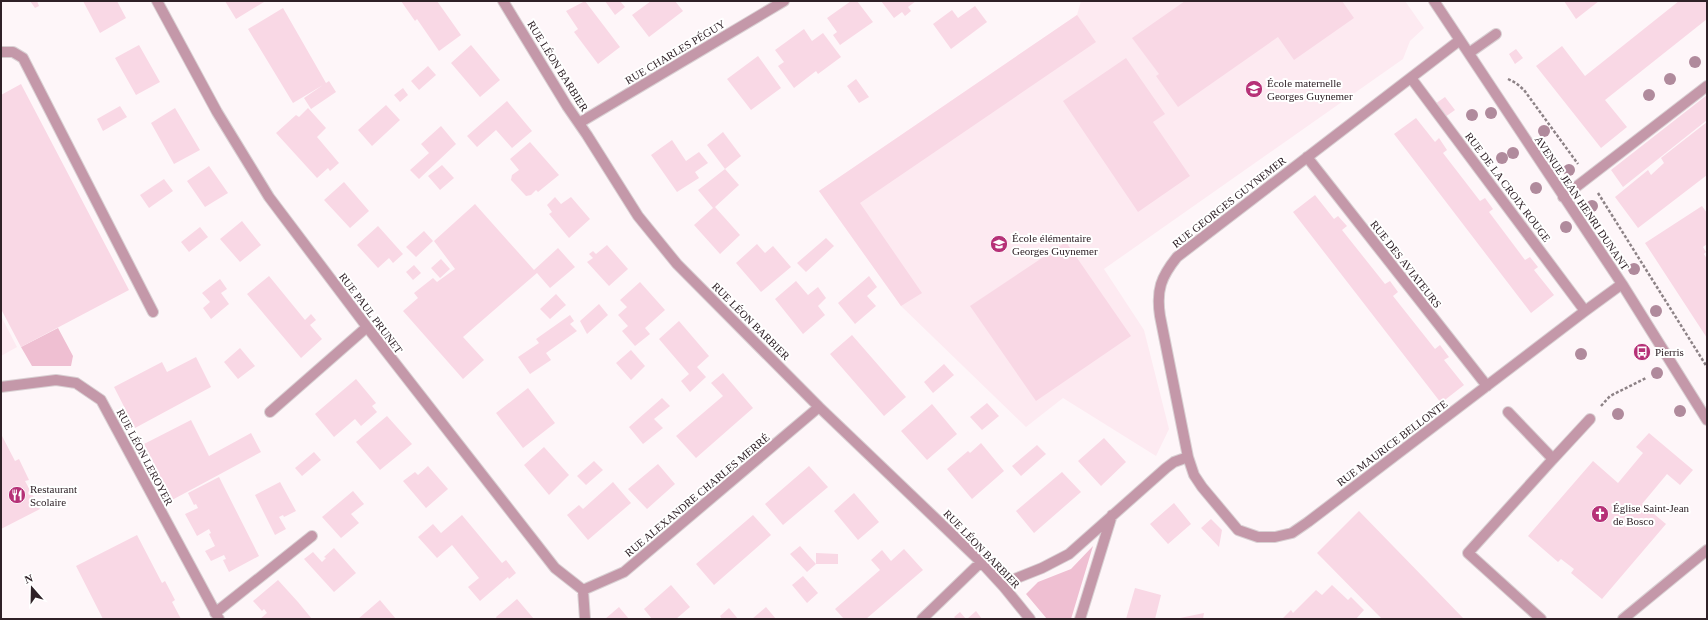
<svg xmlns="http://www.w3.org/2000/svg" width="1708" height="620" font-family="Georgia,serif">
	<rect width="100%" height="100%" fill="#fef6f9"/>
	<path fill="#fdeaf1" d="M1081 1H1405L1424 28 1410 41 1403 59 1104 269 1144 330 1169 429 1156 456 1063 398 1026 427 901 306 819 191 1077 15Z
		M1 316 17 347 1 356Z"/>
	<path fill="#efbfd2" d="M58 328 73 356 71 366H32L21 347Z
		M1093 546 1071 619H1047L1026 594 1038 582 1071 569Z"/>
	<path fill="#f9d8e5" d="M30 1H37L39 6 35 8Z
		M83 1H117L126 18 100 33Z
		M225 1H264V2L236 19Z
		M401 1H437L461 35 439 51 417 19 415 21Z
		M585 1 620 47 598 64 574 32 578 29 566 11Z
		M605 1H620L625 7 615 15Z
		M651 1H675L683 11 649 37 632 15Z
		M851 1H857L873 22 840 45 833 35 837 32 827 18Z
		M881 1H916L908 7 911 11 905 16 902 12 894 18Z
		M1185 1H1342L1354 18 1294 60 1278 37 1178 107 1156 76 1159 74 1132 38Z
		M1564 1H1599L1576 19Z
		M1679 1H1707V19L1605 100 1627 127 1601 148 1536 66 1562 46 1585 76Z
		M975 6 987 22 951 49 933 24 952 10 958 18Z
		M283 8 326 83 329 81 336 92 311 109 304 98 323 85 293 103 248 29Z
		M1077 15 1096 42 860 203 922 293 901 306 819 191Z
		M804 29 812 41 823 33 841 57 818 74 816 71 794 88 778 66 784 62 775 50Z
		M139 45 160 82 136 95 115 58Z
		M471 45 500 80 480 97 451 63Z
		M1516 49 1523 58 1515 64 1509 54Z
		M758 56 781 88 751 110 727 79Z
		M1126 58 1165 114 1153 122 1190 176 1138 212 1063 101Z
		M428 66 436 75 419 90 411 81Z
		M856 79 869 97 859 103 847 86Z
		M21 84 129 290 21 347 1 309V95Z
		M403 88 408 95 400 102 394 95Z
		M1707 95V120L1623 187 1611 170Z
		M1445 97 1455 110 1445 117 1435 104Z
		M507 101 532 131 512 148 496 130 477 147 467 136Z
		M386 105 400 120 372 146 358 130Z
		M120 106 127 117 103 131 97 119Z
		M175 108 200 150 174 164 151 123Z
		M308 108 326 128 317 137 339 163 330 171 328 168 317 178 276 133 296 115 299 117Z
		M1416 118 1435 142 1439 138 1447 150 1443 153 1480 201 1485 198 1493 209 1489 212 1525 260 1530 257 1538 267 1534 270 1554 295 1531 313 1394 134Z
		M1707 122V175L1638 228 1615 197 1648 170 1651 175 1664 163 1661 158Z
		M441 126 456 144 419 179 410 170 429 153 421 144Z
		M723 132 741 156 725 169 707 145Z
		M672 140 686 161 699 152 708 163 695 172 699 178 677 192 651 155Z
		M530 142 559 175 538 192 536 190 531 195 526 196 511 180 512 175 519 170 510 159Z
		M442 165 454 178 440 190 428 176Z
		M209 166 228 193 205 207 187 181Z
		M725 169 739 185 715 207 740 235 720 254 694 225 713 208 698 190Z
		M164 179 173 191 149 208 140 195Z
		M344 182 369 211 350 228 324 200Z
		M1315 195 1334 219 1338 216 1347 226 1342 230 1385 284 1390 281 1398 292 1393 296 1435 349 1440 345 1449 357 1444 360 1464 385 1441 403 1293 212Z
		M555 197 561 204 571 197 590 219 569 238 549 214 552 212 547 205Z
		M475 204 534 270 558 248 575 267 550 288 537 273 463 337 484 360 463 379 403 311 418 298 414 293 433 278 437 282 455 269 434 241Z
		M1702 206 1707 213V244L1703 247 1706 252 1704 254 1707 259V338L1645 243Z
		M242 221 261 245 240 262 220 239Z
		M378 226 403 254 393 263 389 258 378 268 357 245Z
		M200 227 208 237 189 252 181 242Z
		M424 231 433 241 416 257 406 247Z
		M826 238 834 246 806 272 797 263Z
		M1066 242 1131 336 1036 401 970 306Z
		M757 244 765 253 773 246 791 267 761 292 736 263Z
		M607 245 628 269 609 286 587 262 593 258 589 254 593 251 596 254Z
		M441 259 450 269 440 278 431 268Z
		M414 265 421 273 413 280 406 272Z
		M269 276 305 320 311 314 316 320 310 325 322 339 301 358 247 294Z
		M869 276 877 287 867 296 876 306 855 324 838 303Z
		M220 279 227 289 221 293 229 304 211 319 203 308 210 302 202 293Z
		M796 281 808 295 818 287 826 298 818 306 825 315 803 334 775 299Z
		M640 282 665 310 645 328 650 334 635 346 622 331 628 326 618 315 627 307 620 300Z
		M556 294 566 305 550 319 540 309Z
		M599 304 608 315 587 334 580 321Z
		M570 315 574 321 570 324 577 331 546 353 551 360 530 374 518 357 539 343 536 339Z
		M679 321 709 356 697 367 706 377 690 392 681 381 689 374 659 339Z
		M852 335 906 397 884 416 830 354Z
		M240 348 255 366 238 379 224 362Z
		M631 350 645 366 631 380 616 363Z
		M196 357 211 387 135 428 114 387 162 362 167 372Z
		M944 364 954 375 933 393 924 382Z
		M723 373 753 408 696 458 676 436 723 396 711 383Z
		M356 379 376 403 372 406 377 412 361 426 355 419 334 437 315 414Z
		M528 388 555 423 523 448 496 413Z
		M662 398 670 406 654 419 663 428 643 444 629 427Z
		M987 403 999 416 982 430 970 417Z
		M932 404 957 434 927 460 901 431Z
		M387 416 412 444 380 470 356 442Z
		M191 420 209 456 251 433 261 452 172 500 144 444Z
		M1649 433 1693 470 1680 485 1667 474 1642 504 1666 524 1602 599 1571 573 1574 569 1561 559 1558 562 1528 536 1593 461 1618 483 1643 453 1636 447Z
		M1 434 15 461 19 459 29 480 25 481 40 509 1 529Z
		M1104 438 1126 462 1101 486 1078 461Z
		M981 443 1004 471 972 499 947 469 968 451 970 453Z
		M1037 445 1046 454 1021 476 1012 466Z
		M544 447 569 475 549 495 524 465Z
		M314 452 321 460 302 476 295 468Z
		M594 461 603 470 586 485 577 476Z
		M658 464 675 484 647 509 628 489Z
		M428 466 448 489 426 508 403 481 415 472 418 475Z
		M809 466 828 487 783 525 765 504Z
		M1062 472 1081 492 1034 533 1016 511Z
		M219 477 259 556 229 572 223 560 226 559 224 555 211 561 205 551 215 546 209 534 211 533 209 529 197 536 185 514 198 508 196 504 194 505 188 493Z
		M280 482 296 511 284 517 283 515 279 517 286 529 275 535 255 495Z
		M613 482 631 503 588 540 567 515 579 505 583 509Z
		M353 491 364 504 351 514 359 523 341 538 322 517Z
		M854 493 879 522 858 540 834 511Z
		M1174 503 1191 524 1168 544 1150 524Z
		M1359 511 1464 619H1382L1317 553Z
		M462 515 502 563 506 560 516 573 509 579 508 577 480 601 468 587 479 578 452 545 437 558 418 537 433 524 441 533Z
		M753 515 771 535 714 585 696 564Z
		M1211 519 1222 530 1219 547 1201 528Z
		M137 535 162 583 165 581 175 600 172 602 181 619H103L76 566Z
		M800 546 816 564V553L838 554V564H816L807 572 790 554Z
		M334 548 356 573 334 592 304 559 313 552 322 562 326 558 324 557Z
		M904 549 923 570 866 619H844L835 609 880 570 871 560 882 550 891 561Z
		M803 576 818 593 807 603 792 585Z
		M278 580 298 602 312 619H260L267 613 264 609 262 611 253 601Z
		M671 585 690 607 676 619H652L644 609Z
		M1332 585 1348 600 1351 597 1364 610 1356 619H1282L1291 610 1293 613 1316 590 1322 595Z
		M1135 588 1161 595 1155 619H1126Z
		M517 599 534 619H497L496 617Z
		M380 600 396 619H358Z
		M619 607 629 619H605Z
		M766 607 776 619H752Z
		M729 608 738 619H722L720 616Z
		M976 611 982 619H967Z
		M960 612 966 619H956L954 617Z
		M1204 613 1203 619H1180V618Z"/>
	<g fill="none" stroke-linecap="round" stroke-linejoin="round">
		<defs>
			<path id="minor" d="M157 1 217 112 269 197 367 327 555 568 583 590 585 619
				M503 1 567 106 587 135 638 216 677 264 819 407 981 562 1004 587 1030 619
				M1434 1 1622 284 1707 420
				M1460 40 1177 257C1161 277 1156 290 1160 316L1188 457 1194 475 1202 487 1238 530 1258 537H1275L1292 533 1308 522 1585 311 1622 284
				M1 52H13L23 58 153 312
				M1469 53 1496 34
				M1411 78 1585 311
				M579 123 784 1
				M1307 157 1487 386
				M1563 197 1707 86
				M1 387 56 380 76 383 101 400 219 619
				M270 412 367 327
				M1508 412 1553 459 1468 553 1541 619
				M1553 459 1590 419
				M1004 587 1012 580 1042 568 1069 554 1166 468 1174 462 1188 457
				M583 590 624 572 819 407
				M215 613 312 536
				M922 619 981 562
				M1080 619 1112 515
				M1623 619 1707 550"/>
		</defs>
		<use href="#minor" stroke="#d9d0d3" stroke-width="12"/>
		<path stroke="#8d8286" stroke-width="2.5" stroke-dasharray="3 2" stroke-linecap="butt" d="M1508 79 1516 83 1524 90 1578 164
			M1598 193 1707 367
			M1601 406 1610 396 1646 378"/>
		<use href="#minor" stroke="#c498a9" stroke-width="10"/>
	</g>
	<g fill="#b08a9c">
		<circle cx="1695" cy="62" r="6"/>
		<circle cx="1670" cy="79" r="6"/>
		<circle cx="1649" cy="95" r="6"/>
		<circle cx="1491" cy="113" r="6"/>
		<circle cx="1472" cy="115" r="6"/>
		<circle cx="1544" cy="131" r="6"/>
		<circle cx="1513" cy="153" r="6"/>
		<circle cx="1502" cy="158" r="6"/>
		<circle cx="1569" cy="170" r="6"/>
		<circle cx="1536" cy="188" r="6"/>
		<circle cx="1592" cy="206" r="6"/>
		<circle cx="1566" cy="227" r="6"/>
		<circle cx="1634" cy="269" r="6"/>
		<circle cx="1656" cy="311" r="6"/>
		<circle cx="1581" cy="354" r="6"/>
		<circle cx="1657" cy="373" r="6"/>
		<circle cx="1680" cy="411" r="6"/>
		<circle cx="1618" cy="414" r="6"/>
	</g>
	<defs>
		<symbol id="school-disc" viewBox="-11 -11 22 22"><circle r="9.5" fill="#b63177" stroke="#fff"/><path d="M0-5L7-2L0 1L-7-2ZM-4 1L0 2.5L4 1V4Q0 6-4 4Z" fill="#fff"/></symbol>
		<symbol id="bus-disc" viewBox="-11 -11 22 22"><circle r="9.5" fill="#b63177" stroke="#fff"/><path d="M-5-6H5V4H4V6H2V4H-2V6H-4V4H-5ZM-3.5-4V0h7V-4ZM-3.5 1.2v1.5H-2V1.2ZM2 1.2v1.5H3.5V1.2Z" fill="#fff"/></symbol>
		<symbol id="restaurant-disc" viewBox="-11 -11 22 22"><circle r="9.5" fill="#b63177" stroke="#fff"/><path d="M-5-6h1v4h1v-4h1v4h1v-4h1v5L-1.5 .5V6h-2V.5L-5-1ZM5-6V6H3V1.5H1.5Q1.5-4 5-6Z" fill="#fff"/></symbol>
		<symbol id="church-disc" viewBox="-11 -11 22 22"><circle r="9.5" fill="#b63177" stroke="#fff"/><path d="M-1.2-6h2.4v3.5h3.3v2.4h-3.3V6h-2.4V-.1h-3.3v-2.4h3.3Z" fill="#fff"/></symbol>
	</defs>
	<g fill-rule="evenodd">
		<use href="#school-disc" x="1244" y="79" width="20" height="20"/>
		<use href="#school-disc" x="989" y="234" width="20" height="20"/>
		<use href="#bus-disc" x="1632" y="342" width="20" height="20"/>
		<use href="#restaurant-disc" x="7" y="485" width="20" height="20"/>
		<use href="#church-disc" x="1590" y="504" width="20" height="20"/>
	</g>
	<g text-anchor="middle" dominant-baseline="central" stroke-width="4" stroke-linejoin="round" paint-order="stroke">
		<g font-size="11" fill="#2f2127" stroke="#fff">
			<text transform="translate(675 52) rotate(-31)">RUE CHARLES PÉGUY</text>
			<text transform="translate(558 66) rotate(58)">RUE LÉON BARBIER</text>
			<text transform="translate(1508 187) rotate(53)">RUE DE LA CROIX ROUGE</text>
			<text transform="translate(1229 202) rotate(-38)">RUE GEORGES GUYNEMER</text>
			<text transform="translate(1582 203) rotate(56)">AVENUE JEAN HENRI DUNANT</text>
			<text transform="translate(1406 264) rotate(52)">RUE DES AVIATEURS</text>
			<text transform="translate(371 313) rotate(53)">RUE PAUL PRUNET</text>
			<text transform="translate(751 321) rotate(45)">RUE LÉON BARBIER</text>
			<text transform="translate(1392 443) rotate(-37)">RUE MAURICE BELLONTE</text>
			<text transform="translate(145 457) rotate(62)">RUE LÉON LEROYER</text>
			<text transform="translate(697 495) rotate(-40)">RUE ALEXANDRE CHARLES MERRÉ</text>
			<text transform="translate(982 549) rotate(46)">RUE LÉON BARBIER</text>
		</g>
		<g font-size="11" fill="#2f2127" stroke="#fff" text-anchor="start">
			<text x="1267" y="83">École maternelle<tspan x="1267" dy="13">Georges Guynemer</tspan></text>
			<text x="1012" y="238">École élémentaire<tspan x="1012" dy="13">Georges Guynemer</tspan></text>
			<text x="1655" y="352">Pierris</text>
			<text x="30" y="489">Restaurant<tspan x="30" dy="13">Scolaire</tspan></text>
			<text x="1613" y="508">Église Saint-Jean<tspan x="1613" dy="13">de Bosco</tspan></text>
		</g>
	</g>
	<rect width="1708" height="620" fill="none" stroke="#2f2127" stroke-width="4"/>
	<g transform="translate(32 588) rotate(340)" stroke="#ffffff" stroke-width="3" paint-order="stroke">
	<path d="M0-3L7 15L0 10L-7 15Z" fill="#2f2127"/>
	<text y="-6" font-size="11" font-weight="bold" text-anchor="middle" fill="#2f2127">N</text>
	</g>
</svg>
